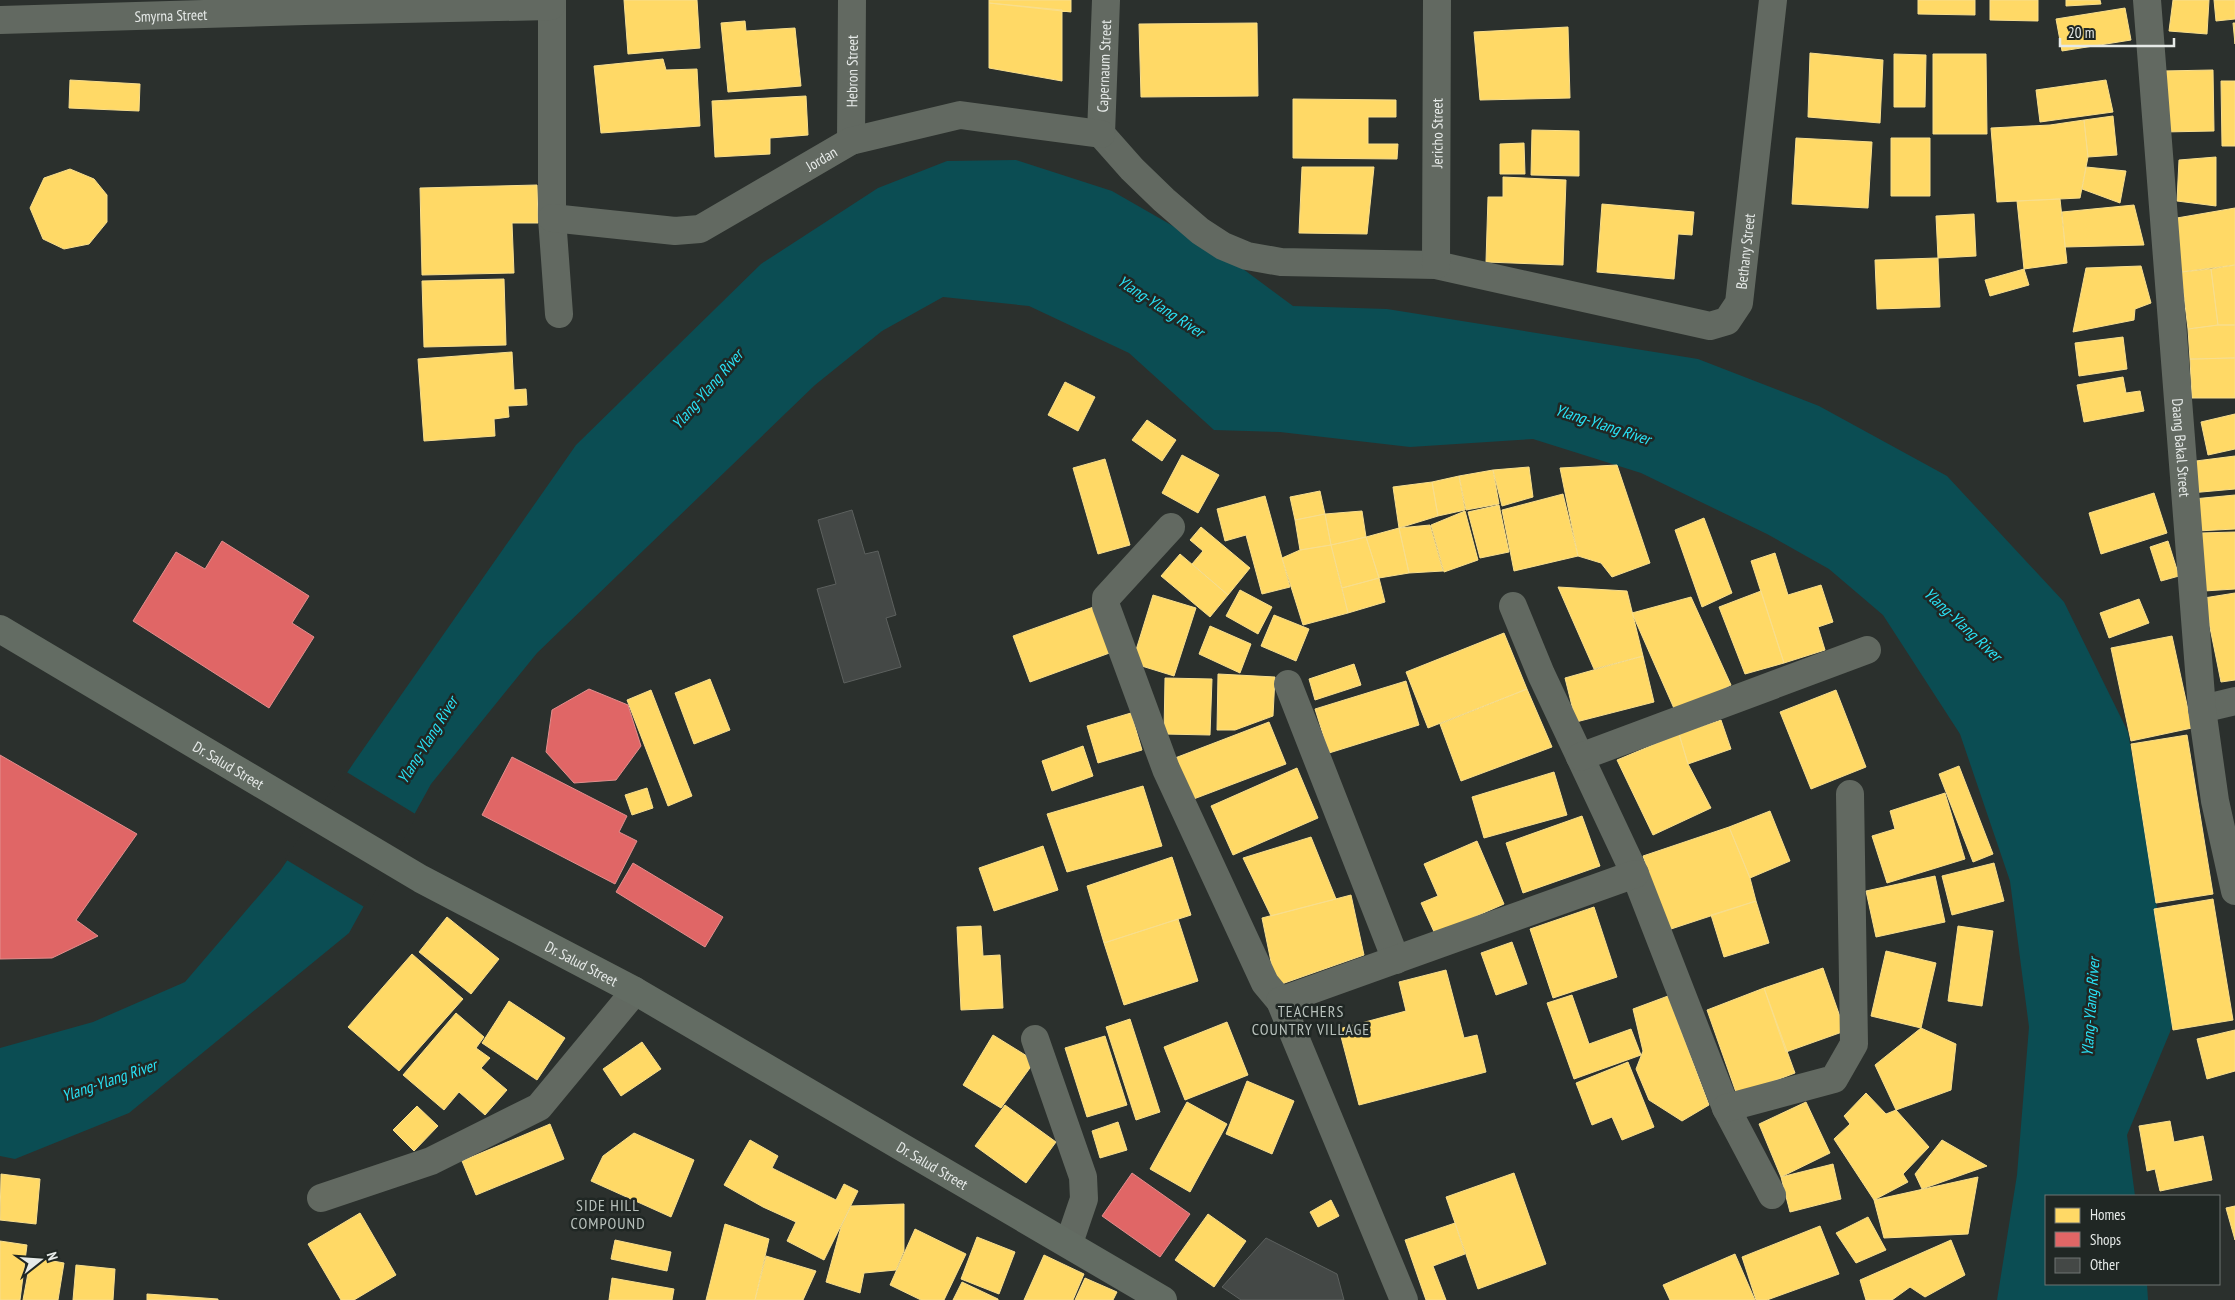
<svg xmlns="http://www.w3.org/2000/svg" width="2235" height="1300" font-family="'PT Sans Narrow',sans-serif">
	<rect width="100%" height="100%" fill="#2b302d"/>
	<path fill="#0b4d53" d="M1016 160 1112 191 1227 257 1293 306 1387 309 1698 359 1819 406 1947 476 2064 602 2128 732 2175 1016 2170 1032 2127 1135 2135 1196H2046V1284H2147L2148 1300H1997L2017 1175 2029 1027 2010 881 1960 734 1883 615 1829 569 1767 534 1641 473 1533 439 1410 447 1280 432 1214 430 1129 353 1029 306 943 297 882 331 815 385 537 653 431 784 349 933 129 1113 15 1159 0 1156V1048L93 1022 185 982 280 871 357 758 576 445 761 264 878 188 947 161Z"/>
	<path fill="#2b302d" d="M345 771 417 815 366 908 285 859Z"/>
	<path fill="#ffd966" stroke="#f8de8d" d="M624 0H697L700 48 628 54Z
		M989 0H1071V12L989 3Z
		M1918 0H1975V15L1918 14Z
		M1990 0H2038V21L1990 20Z
		M2066 0H2100L2101 4 2066 6Z
		M2173 0H2209L2207 34 2169 31Z
		M2214 0H2235V19L2216 21Z
		M989 3 1062 10V81L989 68Z
		M2125 8 2131 40 2062 51 2056 19Z
		M745 21 746 31 795 28 801 86 728 92 721 23Z
		M1257 23 1258 96 1141 97 1139 24Z
		M2233 23H2235V44Z
		M1568 27 1570 98 1480 100 1474 32Z
		M1810 53 1883 60 1880 123 1808 117Z
		M1894 54 1926 55 1925 107H1894Z
		M1933 54H1986L1987 134H1933Z
		M663 59 666 70 697 69 700 126 601 133 594 66Z
		M2213 70 2214 131 2163 132 2162 71Z
		M70 80 140 84 139 111 69 108Z
		M2106 80 2113 112 2040 122 2036 90Z
		M2221 81H2235V146H2222Z
		M806 96 808 135 770 138V154L715 157 712 101Z
		M1293 99 1396 100V117H1368V144H1398L1397 159 1293 158Z
		M2113 116 2117 155 2088 157 2084 120Z
		M2084 120 2088 157 2080 198 1997 202 1991 128 2050 125Z
		M1532 130 1579 131V176L1531 175Z
		M1796 138 1872 142 1868 208 1792 204Z
		M1891 138H1930V196H1891Z
		M1524 143 1525 174H1500V144Z
		M2216 157V206L2177 201 2179 160Z
		M1302 167H1374L1367 234 1299 233Z
		M2086 167 2126 171 2120 203 2082 189Z
		M70 169 94 179 107 195V222L89 244 64 249 43 239 30 208 44 178Z
		M1503 177 1566 180 1563 265 1486 262 1488 197H1503Z
		M537 185 538 223H512L514 273 422 275 420 188Z
		M2060 199 2067 263 2024 269 2017 201Z
		M1602 204 1694 212 1692 235 1678 234 1674 279 1597 272Z
		M2134 205 2144 245 2065 247 2062 212Z
		M2235 208V265L2181 272 2171 219Z
		M1974 214 1976 256 1938 258 1936 216Z
		M1938 258 1940 307 1877 309 1875 260Z
		M2235 265V325H2218L2211 269Z
		M2141 266 2151 303 2135 309 2134 320 2073 332 2086 268Z
		M2024 269 2029 285 1990 296 1985 280Z
		M2211 269 2218 325 2188 329 2181 272Z
		M504 279 506 345 424 347 422 281Z
		M2218 325H2235V358L2190 359 2188 329Z
		M2123 337 2127 369 2079 376 2075 343Z
		M512 352 514 390 526 389 527 405 508 406 509 417 494 419 495 436 424 441 418 359Z
		M2235 358V398H2192L2190 359Z
		M2123 377 2126 393 2140 391 2144 411 2084 422 2077 385Z
		M1065 382 1095 397 1078 431 1048 415Z
		M2235 414V449L2208 455 2201 422Z
		M1147 420 1176 440 1162 461 1132 440Z
		M1182 455 1219 475 1198 513 1162 493Z
		M2235 456V489L2190 493 2188 462Z
		M1105 459 1130 545 1098 554 1073 468Z
		M1617 465 1650 563 1612 577 1601 563 1578 556 1560 468Z
		M1529 467 1533 497 1502 506 1493 470Z
		M1493 470 1499 504 1466 510 1459 476Z
		M1459 476 1465 510 1438 516 1432 482Z
		M1432 482 1438 516 1399 528 1393 487Z
		M1320 491 1325 514 1295 520 1290 497Z
		M2154 493 2167 533 2101 554 2089 513Z
		M1563 494 1578 556 1514 571 1502 510Z
		M2235 495V529L2197 531 2193 499Z
		M1265 496 1290 587 1262 594 1246 535 1225 541 1217 509Z
		M1499 505 1509 552 1480 558 1468 512Z
		M1362 511 1366 537 1331 545 1325 514Z
		M1465 511 1478 560 1444 572 1431 525Z
		M1325 514 1331 545 1300 550 1295 520Z
		M1704 518 1732 593 1702 607 1675 530Z
		M1430 525 1443 571 1409 573 1399 528Z
		M1201 527 1250 568 1228 595 1192 564 1203 551 1190 540Z
		M1399 528 1409 573 1379 578 1366 537Z
		M2235 532V589L2204 591 2201 533Z
		M1366 537 1379 578 1342 588 1331 545Z
		M2168 541 2179 576 2161 581 2150 547Z
		M1331 545 1348 613 1303 625 1282 558 1300 550Z
		M1775 553 1788 595 1821 585 1833 622 1818 627 1825 650 1784 663 1751 561Z
		M1180 554 1228 595 1210 617 1161 576Z
		M1379 578 1385 602 1348 613 1342 588Z
		M1558 587 1627 591 1643 656 1594 669Z
		M1240 590 1272 607 1258 634 1226 616Z
		M1761 591 1784 663 1745 674 1719 607Z
		M2235 593V680L2221 682 2204 598Z
		M1153 595 1196 608 1174 676 1132 663Z
		M1691 597 1731 685 1676 713 1632 613Z
		M2139 599 2149 623 2109 638 2100 613Z
		M1099 605 1115 651 1030 682 1013 636Z
		M1274 615 1309 629 1296 661 1261 646Z
		M1210 626 1251 644 1240 673 1199 654Z
		M1504 633 1527 689 1428 728 1406 672Z
		M2172 636 2192 728 2131 741 2111 648Z
		M1643 656 1654 702 1576 722 1565 678Z
		M1354 664 1361 685 1315 700 1309 679Z
		M1218 674 1275 677 1273 716 1235 730H1217Z
		M1165 678 1212 679 1210 735 1164 734Z
		M710 679 730 730 694 744 675 693Z
		M1406 681 1419 725 1329 753 1315 709Z
		M1527 689 1552 747 1461 781 1440 724Z
		M651 690 692 796 668 806 627 700Z
		M1836 690 1866 767 1811 789 1780 712Z
		M1131 713 1142 750 1098 763 1087 726Z
		M1721 720 1731 749 1688 764 1679 734Z
		M1269 722 1286 764 1191 800 1175 758Z
		M1679 734 1688 764 1711 808 1653 835 1617 760Z
		M2187 735 2213 894 2156 903 2131 744Z
		M1083 746 1093 776 1052 791 1042 761Z
		M1959 766 1993 854 1973 862 1939 774Z
		M1297 768 1318 818 1233 855 1211 806Z
		M1554 772 1567 815 1484 838 1472 797Z
		M1143 786 1162 846 1067 872 1047 814Z
		M647 788 653 808 632 815 625 795Z
		M1945 793 1965 859 1887 883 1872 836 1895 829 1890 811Z
		M1770 811 1790 861 1750 878 1729 827Z
		M1582 816 1600 866 1523 893 1506 843Z
		M1729 827 1750 878 1756 901 1668 930 1643 856Z
		M1311 837 1336 899 1271 916 1243 858Z
		M1477 841 1504 904 1435 934 1421 903 1438 896 1424 864Z
		M1043 846 1058 890 994 911 979 868Z
		M1172 857 1191 915 1104 943 1087 886Z
		M1994 863 2004 901 1952 915 1942 876Z
		M1935 876 1945 922 1876 937 1866 891Z
		M1351 895 1364 955 1276 986 1262 918Z
		M2213 899 2233 1020 2173 1030 2154 909Z
		M1756 901 1769 943 1724 957 1711 915Z
		M1594 907 1617 977 1553 998 1530 929Z
		M447 917 499 959 471 994 419 952Z
		M1178 919 1198 981 1124 1005 1104 943Z
		M981 926 983 956 1000 955 1003 1008 961 1010 957 927Z
		M1958 926 1993 931 1982 1006 1948 1001Z
		M1512 942 1527 984 1496 995 1481 953Z
		M1886 951 1936 963 1921 1028 1871 1016Z
		M412 954 463 999 399 1071 348 1027Z
		M1823 968 1845 1031 1786 1052 1764 988Z
		M1446 970 1464 1038 1477 1035 1486 1072 1359 1105 1339 1029 1406 1011 1399 982Z
		M1764 988 1795 1073 1737 1095 1707 1010Z
		M1572 995 1589 1044 1631 1029 1641 1055 1574 1079 1547 1003Z
		M1668 996 1709 1105 1682 1121 1649 1100 1636 1069 1643 1051 1633 1009Z
		M509 1001 565 1038 537 1080 482 1043Z
		M456 1013 484 1037 476 1048 490 1058 481 1068 507 1090 485 1115 459 1092 444 1110 403 1075Z
		M1130 1019 1160 1112 1136 1120 1106 1027Z
		M1227 1022 1248 1075 1185 1100 1164 1047Z
		M1921 1028 1956 1044 1951 1090 1896 1110 1875 1065Z
		M2235 1030V1071L2207 1079 2197 1039Z
		M993 1035 1035 1061 1001 1108 963 1085Z
		M1105 1036 1127 1105 1087 1117 1065 1048Z
		M642 1042 661 1069 621 1096 603 1069Z
		M1628 1062 1654 1127 1622 1140 1612 1117 1592 1125 1576 1083Z
		M1247 1081 1294 1101 1272 1154 1226 1134Z
		M1866 1093 1886 1114 1896 1110 1929 1147 1903 1174 1908 1182 1874 1200 1834 1139 1850 1124 1844 1116Z
		M1187 1102 1227 1124 1190 1192 1150 1169Z
		M1806 1102 1830 1153 1781 1177 1759 1124Z
		M1005 1105 1056 1142 1026 1183 975 1146Z
		M417 1106 438 1126 414 1151 393 1130Z
		M2170 1121 2174 1142 2203 1136 2212 1180 2160 1191 2155 1169 2147 1171 2139 1126Z
		M1118 1122 1127 1150 1100 1158 1092 1131Z
		M550 1124 564 1159 476 1195 462 1161Z
		M634 1133 694 1160 671 1217 591 1181 603 1156Z
		M750 1140 778 1156 772 1168 836 1200 844 1184 858 1191 824 1260 787 1241 796 1222 763 1207 724 1185Z
		M1942 1140 1987 1166 1922 1189 1915 1174Z
		M1833 1164 1841 1199 1790 1212 1781 1177Z
		M1514 1173 1546 1264 1478 1289 1446 1197Z
		M1 1174 40 1179 36 1224 0 1220Z
		M1978 1177 1968 1234 1884 1238 1874 1200Z
		M1331 1200 1339 1216 1318 1227 1310 1212Z
		M904 1204V1251L896 1270 864 1273 860 1293 826 1282 841 1227 851 1206Z
		M2235 1206V1240L2226 1208Z
		M360 1213 396 1275 354 1300H341L308 1244Z
		M1208 1214 1246 1241 1214 1287 1175 1260Z
		M1868 1217 1886 1250 1856 1263 1836 1233Z
		M1455 1223 1465 1254 1433 1266 1446 1300H1426L1405 1240Z
		M725 1224 769 1239 755 1300H706Z
		M1820 1226 1839 1274 1767 1300H1756L1742 1257Z
		M915 1229 966 1254 944 1300H921L890 1285Z
		M977 1237 1015 1252 999 1294 961 1279Z
		M615 1240 671 1252 667 1271 611 1259Z
		M1951 1240 1965 1275 1925 1297 1910 1287 1892 1300H1866L1860 1280Z
		M0 1241 27 1245 20 1300H0Z
		M1735 1254 1755 1300H1670L1663 1285Z
		M1044 1255 1084 1274 1073 1300H1024Z
		M766 1256 816 1271 803 1300H755Z
		M31 1257 64 1263 58 1300H23Z
		M76 1265 115 1269 113 1300H73Z
		M612 1278 674 1289 672 1300H609Z
		M1085 1278 1117 1292 1113 1300H1075Z
		M962 1282 998 1299V1300H953Z
		M147 1294 218 1299V1300H147Z"/>
	<path fill="#e06666" stroke="#e28e8d" d="M222 541 309 596 292 623 314 637 269 708 133 621 176 552 205 569Z
		M589 689 628 705 641 746 616 780 574 783 546 752 552 710Z
		M0 755 137 834 76 920 98 936 52 958 0 959Z
		M512 757 627 816 619 832 637 841 615 884 482 815Z
		M633 863 723 917 705 947 616 892Z
		M1132 1173 1190 1214 1160 1257 1102 1216Z"/>
	<path fill="#444846" stroke="#5c605e" d="M852 510 865 554 878 551 896 615 886 618 901 667 844 683 817 589 836 584 818 520Z
		M1266 1238 1337 1274 1344 1300H1241L1222 1287Z"/>
	<g fill="none" stroke-linecap="round" stroke-linejoin="round">
		<g stroke="#626961" stroke-width="28">
			<path d="M552 0V218L559 314"/>
			<path id="s1" d="M0 20 305 11 551 6"/>
			<path id="s2" d="M1101 134 1132 169 1164 200 1200 231 1223 246 1247 256 1281 262 1436 265 1710 326 1727 321 1739 303 1773 0"/>
			<path id="s3" d="M1101 134 1106 0"/>
			<path id="s4" d="M851 141 852 0"/>
			<path id="s5" d="M552 218 675 231 700 229 851 141 960 115 1101 134"/>
			<path id="s6" d="M1436 265 1437 0"/>
			<path d="M1171 527 1106 598V606L1166 769 1265 983 1280 1001 1404 1300"/>
			<path d="M1513 606 1541 674 1635 874 1726 1108 1772 1195"/>
			<path d="M1288 684 1396 960"/>
			<path d="M2202 709 2235 701"/>
			<path d="M1580 757 1867 650"/>
			<path d="M1280 1001 1635 874"/>
			<path d="M1035 1039 1083 1177 1084 1199 1069 1243"/>
			<path d="M1726 1108 1834 1079 1854 1044 1850 794"/>
			<path d="M321 1198 431 1161 539 1107 635 991"/>
		</g>
		<path stroke="#626961" stroke-width="28" id="s7" d="M2147 0 2202 709 2215 801 2235 891"/>
		<path stroke="#636c63" stroke-width="28" id="s8" d="M0 629 421 879 635 991 1163 1300"/>
	</g>
	<g text-anchor="middle" dominant-baseline="central" stroke-width="5" stroke-linejoin="round" paint-order="stroke">
		<g font-size="15" fill="#e6eae8" stroke="#202724">
			<text stroke="none"><textPath href="#s1" startOffset="171">Smyrna Street</textPath></text>
			<text stroke="none"><textPath href="#s3" startOffset="68">Capernaum Street</textPath></text>
			<text stroke="none"><textPath href="#s4" startOffset="70">Hebron Street</textPath></text>
			<text stroke="none"><textPath href="#s6" startOffset="132">Jericho Street</textPath></text>
			<text stroke="none"><textPath href="#s5" startOffset="289">Jordan</textPath></text>
			<text stroke="none"><textPath href="#s2" startOffset="754">Bethany Street</textPath></text>
			<text stroke="none"><textPath href="#s7" startOffset="449">Daang Bakal Street</textPath></text>
			<text stroke="none"><textPath href="#s8" startOffset="266">Dr. Salud Street</textPath></text>
			<text stroke="none"><textPath href="#s8" startOffset="671">Dr. Salud Street</textPath></text>
			<text stroke="none"><textPath href="#s8" startOffset="1076">Dr. Salud Street</textPath></text>
		</g>
		<g font-size="16" font-style="italic" fill="#28e2f6" stroke="#202724">
			<text transform="translate(1161 306) rotate(33)">Ylang-Ylang River</text>
			<text transform="translate(707 389) rotate(-49)">Ylang-Ylang River</text>
			<text transform="translate(1603 424) rotate(18)">Ylang-Ylang River</text>
			<text transform="translate(1963 624) rotate(43)">Ylang-Ylang River</text>
			<text transform="translate(427 740) rotate(-58)">Ylang-Ylang River</text>
			<text transform="translate(2090 1007) rotate(-86)">Ylang-Ylang River</text>
			<text transform="translate(109 1080) rotate(-19)">Ylang-Ylang River</text>
		</g>
		<g font-size="16" letter-spacing="1" fill="#b8c1bc" stroke="#202724">
			<text x="1311" y="1011">TEACHERS<tspan x="1311" dy="18">COUNTRY VILLAGE</tspan></text>
			<text x="608" y="1205">SIDE HILL<tspan x="608" dy="18">COMPOUND</tspan></text>
		</g>
	</g>
	<rect x="2045" y="1195" width="175" height="90" fill="#202724" stroke="#6f7572"/>
	<rect x="2055" y="1208" width="25" height="15" fill="#ffd966" stroke="#6f7572"/>
	<text x="2090" y="1220" font-size="15" fill="#e6eae8">Homes</text>
	<rect x="2055" y="1232" width="25" height="15" fill="#e06666" stroke="#6f7572"/>
	<text x="2090" y="1245" font-size="15" fill="#e6eae8">Shops</text>
	<rect x="2055" y="1258" width="25" height="15" fill="#444846" stroke="#6f7572"/>
	<text x="2090" y="1270" font-size="15" fill="#e6eae8">Other</text>
	<g transform="translate(40 1260) rotate(73)" stroke="#202724" stroke-width="4" paint-order="stroke">
	<path d="M0-4L9 19L0 12L-9 19Z" fill="#e6eae8"/>
	<text y="-8" font-size="14" font-weight="bold" text-anchor="middle" fill="#e6eae8">N</text>
	</g>
	<path d="M2060 38v8h114v-8" fill="none" stroke="#e6eae8" stroke-width="2.5"/>
	<text x="2068" y="38" font-size="15" fill="#e6eae8" stroke="#202724" stroke-width="4" paint-order="stroke">20 m</text>
</svg>
